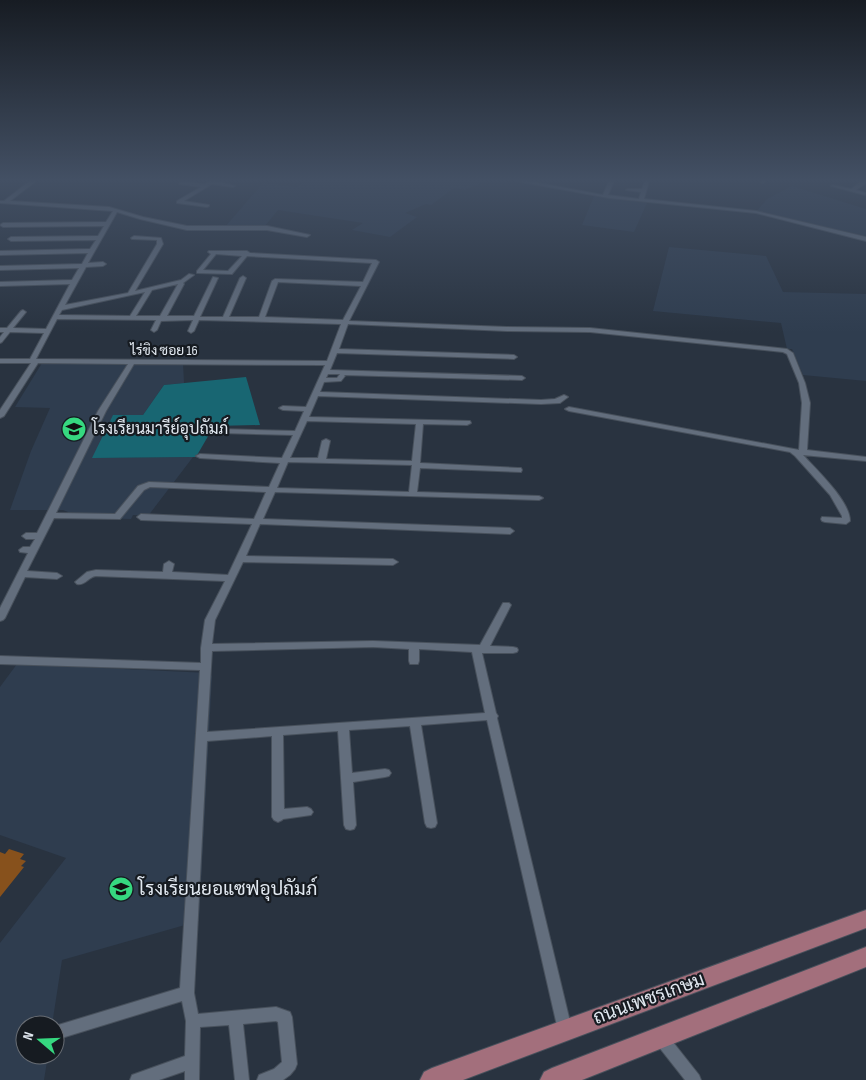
<svg xmlns="http://www.w3.org/2000/svg" width="866" height="1080" font-family="'Sofia Sans Condensed',Sarabun,sans-serif">
	<rect width="100%" height="100%" fill="#293340"/>
	<path fill="#2f3d4f" d="M304 181H485L465 190 454 188 431 205 426 204 405 213 417 217 390 237 352 230 363 223 278 210 264 227H225L263 183 298 187Z
		M792 186 866 209V236L757 211 767 199Z
		M594 196 647 203 634 232 582 225Z
		M669 247 766 256 783 292 866 294V381L803 375 792 349H787L781 323 653 311Z
		M132 362 183 363 184 383 164 385 143 415 93 458 193 457 148 516 133 515 131 519 66 517 68 512 63 510H10L31 451 50 408 15 407 42 363Z
		M17 664 209 673 212 676 199 921 62 960 52 1025H25V1055H48L44 1080H0V943L66 858 0 835V687Z"/>
	<path fill="#186672" d="M246 377 260 425 214 426 196 457 92 458 113 415H143L164 385Z"/>
	<path fill="#87511c" d="M9 849 24 854 20 859 26 861 21 866 24 867 0 897V852L5 854Z"/>
	<g fill="none" stroke-linecap="round" stroke-linejoin="round">
		<defs>
			<path id="street" d="M30 181H36L10 201 109 207 143 217 187 226H267L310 235 307 237 267 230H187L140 219 117 212 88 263 103 262 106 264 103 266 86 267 65 305 128 293 157 244V240L132 239 131 238 134 236 161 238 163 244 135 291 181 280 189 274 194 275 183 283 184 284 167 316H194L213 277 218 278 200 317H223L240 278 243 276 246 278 229 317H259L272 281 275 279 363 282 372 263 247 256 232 274 197 273V271L211 254 208 252 209 251H247L250 253 376 260 379 262 349 321 507 327 590 328 787 349 793 353 805 383 810 403 807 450 866 457V461L803 455C816 469 850 501 850 521L846 524 825 522 822 521 821 519 822 517 842 518V516L830 495 795 456 790 452 569 411 565 409 569 407 799 450 802 403 799 383 787 354 783 352 590 332 507 331 348 324 339 349 514 355 517 357 514 359 337 353 330 370 522 376 525 378 522 380 344 375 345 376 341 381 324 382 320 392 541 400 555 399 564 395 568 397 560 403 541 404 318 396 309 417 470 421 471 423 467 425 423 424 420 463 518 468H521L522 470 521 472 420 468 417 492 539 496 543 498 539 500 275 492 263 519 510 528 514 531 510 534 260 524 246 556 393 559 398 562 393 565 243 562 215 620 212 644 373 641 480 645 503 603H509L511 605 490 646 513 647 517 648 518 650 517 652 513 653H482L496 713 498 716 497 718 572 1030 570 1035 565 1037 560 1035 558 1030 487 720 421 725 437 823 435 827 431 828 427 827 425 823 410 726 349 730 352 773 385 769 389 770 391 773 389 776 385 777 353 782 356 825 354 829 350 830 346 829 344 825 338 731 283 735 284 809 307 807 311 809 313 812 311 815 283 819 282 820 278 822 274 820 272 817V736L207 741 194 993 198 1014 276 1007 290 1012 292 1017 297 1064 295 1069 290 1075 283 1080H257L259 1075 274 1069 282 1062 278 1022 276 1021 243 1024 249 1080H235L229 1025 200 1027 199 1080H185V1071L159 1080H130L132 1075 185 1056 186 1021 182 1001 55 1040V1026L180 988 200 670 0 664V656L201 663V648L205 620 225 581 96 576C88 577 85 586 77 584L75 582 87 572 96 570 163 572 164 564 169 561 174 564 172 572 228 575 252 524 141 520 137 517 141 514 254 519 266 492 150 487 144 490 120 519 54 518 27 571 57 573 62 576 57 579 25 577 5 618 3 620 0 621V608L28 553 20 552 19 550 23 547H30L35 539H26L22 536 26 533H37L98 411 128 364 38 363 4 416 0 418V410L31 363H0V359H30L44 333 10 332 2 342 0 343V337L4 332H0V328H7L21 311 23 310 26 312 13 328 46 329 70 284 0 286V282L72 280 79 268 0 270V266L82 264 88 253 0 255V251L90 249 96 240 11 241 8 239 11 237 98 236 104 226 3 227 0 225 3 223 106 222 113 211 0 203V201H4ZM216 254 242 256 228 271 203 270ZM278 282 361 286 343 320 265 317ZM178 284 160 316H136L152 290ZM145 292 130 316 59 315 62 310ZM57 319 156 320 151 330 154 332 157 330 161 321 193 320 188 331 191 333 194 331 199 320 341 324 327 361 36 359ZM134 364 325 365 306 407 283 406 279 408 283 410 304 411 295 431 221 429 217 431 221 433 293 435 282 458 200 454 196 456 200 458 280 463 269 487 149 482 138 486 115 514 56 513 106 411ZM328 374H340L337 378H326ZM307 421 416 424 412 461 326 459 330 441 326 439 322 441 318 458H290ZM288 462 412 465 409 492 277 488ZM373 647 409 649V661L410 664H418L419 661V649L472 652 485 713 207 732 212 651Z
				M180 181 205 184 210 181H216L235 186 233 187 212 184 184 201 209 205V206L207 207 177 203V201L201 187 179 184Z
				M516 181H528L603 195 609 181H614L608 195 639 199 641 192 626 190 628 189H642L645 181H649L644 199 756 211 866 237V241L756 213 609 198Z
				M766 181 763 183 761 182V181Z
				M862 181H866V183L856 190 866 193 865 195 831 186 833 185 851 189Z
				M660 1030 665 1032 699 1075 701 1080H685L655 1042 653 1037 655 1032Z"/>
			<path id="primary" d="M866 910V928L463 1080H420L424 1072 432 1068Z
				M866 947V967L582 1080H540L544 1072 552 1068Z"/>
		</defs>
		<use href="#street" stroke="#48515c" stroke-width="2"/>
		<use href="#primary" stroke="#48515c" stroke-width="2"/>
		<use href="#street" fill="#636e7d" fill-rule="evenodd"/>
		<use href="#primary" fill="#a36f7c" fill-rule="evenodd"/>
	</g>
	<linearGradient id="sky" x2="0" y2="1"><stop stop-color="#171c23"/><stop offset="0.54" stop-color="#435064"/><stop offset="1" stop-color="#435064" stop-opacity="0"/></linearGradient>
	<rect width="866" height="333" fill="url(#sky)"/>
	<defs>
		<symbol id="school-disc" viewBox="-11 -11 22 22"><circle r="9.5" fill="#36d880" stroke="#161b21"/><path d="M0-5L7-2L0 1L-7-2ZM-4 1L0 2.5L4 1V4Q0 6-4 4Z" fill="#111"/></symbol>
	</defs>
	<g fill-rule="evenodd">
		<use href="#school-disc" x="60" y="415" width="28" height="28"/>
		<use href="#school-disc" x="107" y="875" width="28" height="28"/>
	</g>
	<g text-anchor="middle" dominant-baseline="central" stroke-width="4.5" stroke-linejoin="round" paint-order="stroke">
		<g font-size="14" fill="#e2e9f1" stroke="#161b21">
			<text x="164" y="350">ไร่ขิง ซอย 16</text>
		</g>
		<g font-size="16" fill="#e2e9f1" stroke="#161b21" text-anchor="start">
			<text x="92" y="429">โรงเรียนมารีย์อุปถัมภ์</text>
		</g>
		<g font-size="19" fill="#e2e9f1" stroke="#161b21" text-anchor="start">
			<text x="138" y="889">โรงเรียนยอแซฟอุปถัมภ์</text>
		</g>
		<g font-size="19" fill="#e2e9f1" stroke="#161b21">
			<text transform="translate(649 999) rotate(-20)">ถนนเพชรเกษม</text>
		</g>
	</g>
	<g transform="translate(40 1040) rotate(289)"><circle r="24" fill="#161b21" stroke="#686d74"/>
	<path d="M0-4L9 19L0 12L-9 19Z" fill="#36d880"/>
	<text y="-8" font-size="14" font-weight="bold" text-anchor="middle" fill="#e2e9f1">N</text>
	</g>
</svg>
